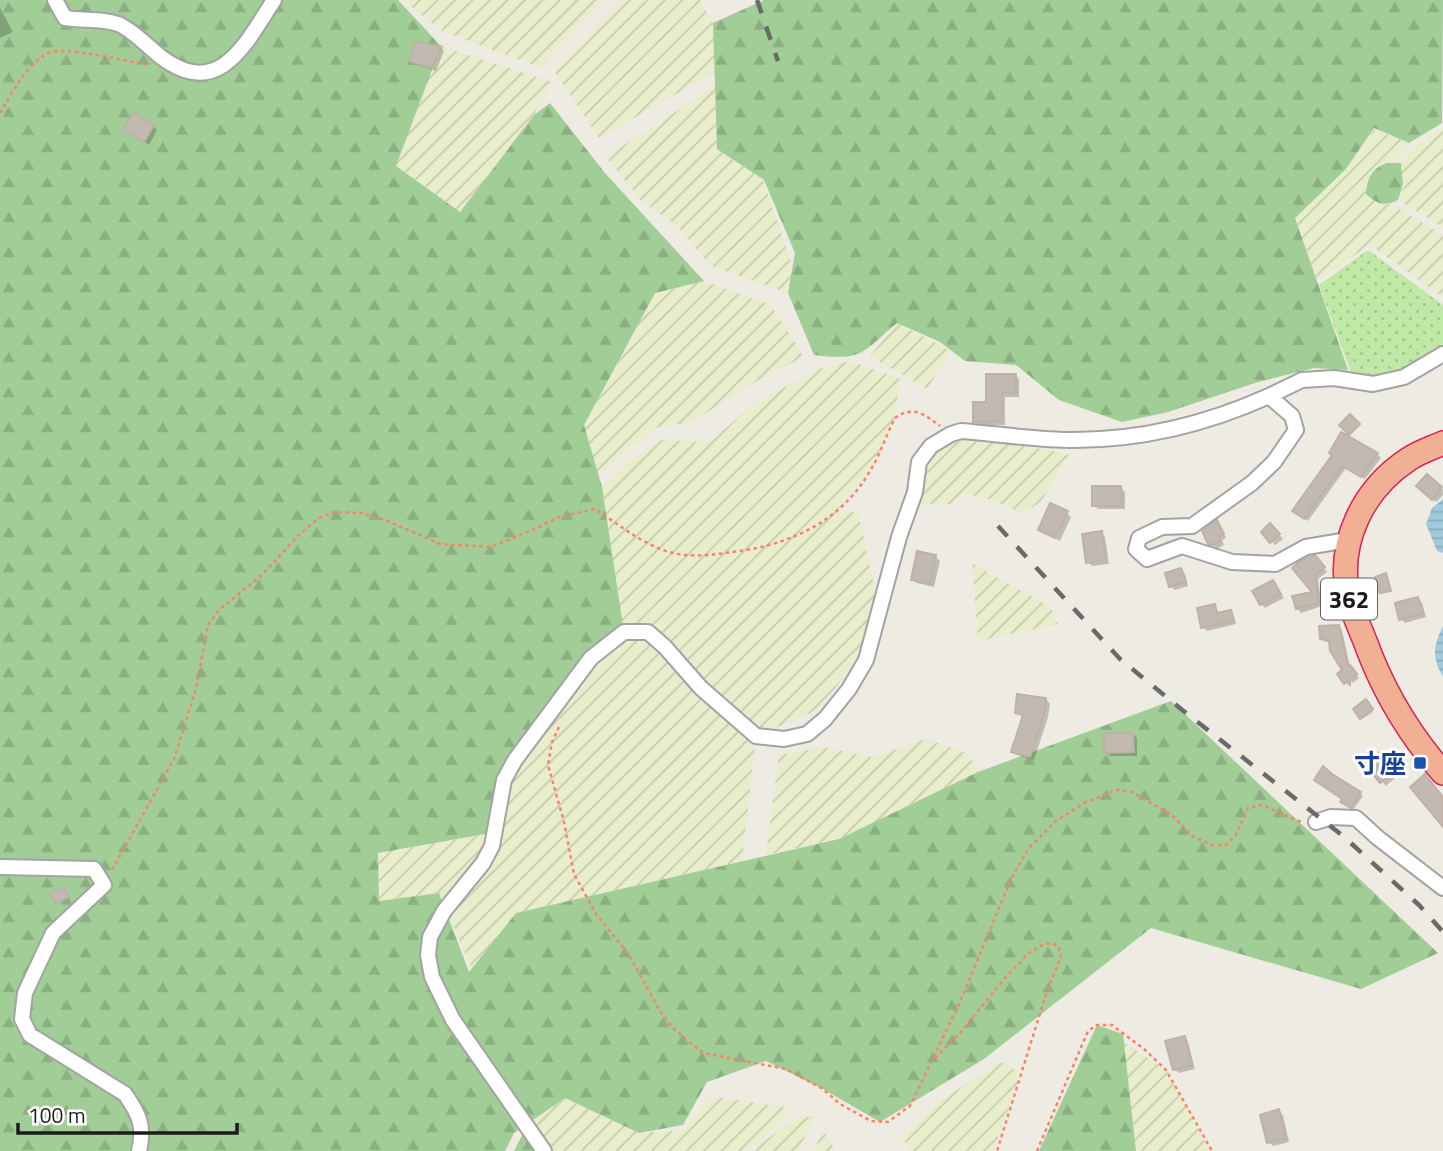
<svg xmlns="http://www.w3.org/2000/svg" width="1443" height="1151" font-family="'Titillium Web','Noto Sans JP',sans-serif">
	<defs>
		<pattern id="farmland-furrows" width="10" height="10" patternUnits="userSpaceOnUse" patternTransform="scale(1.75)"><rect width="10" height="10" fill="#e8edcc"/><path d="M-1 1l2-2M0 10L10 0M9 11l2-2" fill="none" stroke="#c6cbaf"/></pattern>
		<pattern id="grass-dots" width="8" height="8" patternUnits="userSpaceOnUse" patternTransform="scale(1.75)"><rect width="8" height="8" fill="#c1e9a6"/><path d="M2 2h.1M6 6h.1" fill="none" stroke="#a5c78e" stroke-width="1.8" stroke-linecap="round"/></pattern>
		<pattern id="forest-firs" width="22" height="20" patternUnits="userSpaceOnUse" patternTransform="scale(1.75)"><rect width="22" height="20" fill="#a1cd96"/><path d="M5 1l3.5 6h-7zM16 11l3.5 6h-7z" fill="#8aaf81"/></pattern>
		<pattern id="water-rules" width="6" height="5" patternUnits="userSpaceOnUse" patternTransform="scale(1.75)"><rect width="6" height="5" fill="#a1cadc"/><path d="M0 2.5h6" fill="none" stroke="#8aadbc"/></pattern>
	</defs>
	<rect width="100%" height="100%" fill="#eeebe2"/>
	<path fill="url(#farmland-furrows)" d="M403 0H603L541 68 442 31Z
		M623 0H700L713 23 715 72 599 138 554 71Z
		M441 46 552 82 534 115 460 212 396 166Z
		M715 86 717 149 763 180 793 268 788 293 711 266 676 225 640 200 606 157Z
		M1443 128V227L1398 200 1404 186 1401 172V160L1415 145Z
		M1374 130 1409 143 1394 162 1387 163 1377 204H1391L1443 235V297L1370 245 1317 280 1295 218 1346 169Z
		M704 281 771 305 804 357 760 379 692 422 655 428 598 474 584 425 655 293Z
		M897 323 951 351 927 389 870 356Z
		M850 361 900 379 895 418 870 471 836 512H858L873 581 880 584 860 656 818 710 756 736 742 861 516 913 472 969 439 893 379 901 378 853 500 832 504 780 591 658 624 632 602 487 633 458 661 440 710 442 756 402 820 369Z
		M965 437 1059 452 1069 455 1041 502 1022 513 992 500 965 493 951 504H920L924 468 935 454 950 442Z
		M972 563 1050 607 1058 624 978 641Z
		M926 739 969 754 978 772 839 839 766 855 779 755 823 747 872 757Z
		M1117 1038 1166 1070 1210 1151H1136L1134 1131 1123 1091Z
		M1001 1062 1021 1073 993 1151H910L902 1137 939 1101Z
		M710 1096 790 1108 778 1125 744 1151H547L527 1126 565 1098 639 1133 684 1130Z
		M815 1116 798 1151H752L795 1118Z
		M822 1129 836 1151H814Z"/>
	<path fill="url(#grass-dots)" d="M1368 250 1443 305V347L1404 370 1376 378 1352 375 1319 285Z"/>
	<path fill="url(#forest-firs)" d="M0 0H398L441 46 396 166 460 212 534 115 550 103 605 173 704 281 655 293 584 425 602 487 624 632 577 671 504 780 491 833 378 853 379 901 439 893 469 972 516 913 839 839 978 772 1171 701 1438 953 1361 989 1151 928 984 1059 880 1122 823 1089 766 1061 707 1082 683 1125 639 1133 565 1098 514 1133 505 1151H0Z
		M764 0H1443L1442 123 1409 143 1374 128 1346 169 1295 218 1348 370 1314 368 1258 382 1168 412 1122 422 1059 400 1016 365 965 361 940 342 897 323C861 353 864 361 814 355L788 293 795 253 764 180 717 149 713 23Z
		M1387 163H1401L1403 184 1398 200C1384 207 1377 204 1366 194 1368 177 1371 169 1387 163Z
		M1097 1025 1123 1034 1136 1151H1039Z
		M527 1126 544 1151H514Z"/>
	<path fill="url(#water-rules)" d="M1443 499V553L1437 551 1426 524 1432 508Z
		M1443 626V676C1431 658 1434 644 1443 626Z"/>
	<path fill="#0003" d="M0 8 13 32 0 38Z
		M440 47 444 51 436 71 415 64 411 60Z
		M153 126 157 130 149 145 125 130Z
		M1015 375 1019 379V397H1005V425H979L975 421Z
		M1377 454 1381 458 1365 479 1346 468 1308 521 1298 514 1334 455Z
		M1427 476 1443 490V495L1436 502 1418 486Z
		M1121 488 1125 492V509H1098L1094 505Z
		M1067 513 1071 517 1060 541 1040 529Z
		M1217 522 1226 538 1222 540 1224 545 1217 549 1210 543Z
		M1270 525 1283 539 1275 545 1263 532Z
		M1101 533 1105 537 1109 564 1092 566 1088 562Z
		M936 557 940 561 934 587 917 583 912 579Z
		M1302 562H1319L1327 572 1318 579 1322 606 1301 613 1297 609 1315 593Z
		M1181 570 1185 574 1188 586 1175 590 1170 586Z
		M1273 582 1284 598 1265 608 1261 604Z
		M1418 598 1422 603 1426 617 1405 623 1401 619Z
		M1214 605 1219 614 1230 612 1234 616 1236 624 1207 631 1203 627Z
		M1339 627 1342 630 1350 667 1359 678 1353 683 1344 673 1341 676 1350 685 1349 686 1339 675 1344 671 1331 644 1322 639Z
		M1046 699 1050 704 1048 717 1034 760 1017 755 1013 751 1024 717 1017 713Z
		M1366 702 1373 712 1362 719 1355 710Z
		M1133 734 1137 738V756H1110L1106 752Z
		M1384 758 1398 775 1386 786 1367 765Z
		M1360 793 1363 796 1353 810 1342 802Z
		M1184 1038 1188 1042 1195 1069 1179 1073 1174 1069Z
		M1279 1111 1283 1115 1289 1142 1273 1146 1269 1142Z"/>
	<path fill="#c2bab1" stroke="#bfb2a4" stroke-width="2" d="M415 42 441 46 432 68 409 61Z
		M133 113 154 125 144 142 123 130Z
		M986 374H1016V393H1002V421L973 422V402H986Z
		M1350 414 1360 424 1349 435 1339 425Z
		M1341 432 1378 453 1361 477 1342 466 1304 519 1292 511 1332 455 1329 453Z
		M1427 474 1442 487 1432 500 1416 486Z
		M1092 486H1121L1122 506H1092Z
		M1050 503 1068 511 1055 538 1038 530Z
		M1217 520 1224 534 1219 536 1221 541 1212 545 1208 544 1202 531Z
		M1270 523 1280 534 1270 543 1261 532Z
		M1102 531 1106 560 1086 563 1082 534Z
		M917 551 936 555 930 584 911 580Z
		M1315 555 1325 567 1315 575 1319 603 1296 609 1292 596 1312 592 1292 568 1301 560Z
		M1181 568 1186 582 1169 587 1165 573Z
		M1386 573 1391 591 1380 593 1375 577Z
		M1273 580 1281 594 1260 605 1252 591Z
		M1418 597 1423 613 1399 620 1395 603Z
		M1215 604 1217 613 1231 610 1234 621 1201 628 1197 608Z
		M1339 625 1348 666 1350 665 1357 674 1350 679V684L1348 681 1344 684 1337 674 1342 670 1330 651 1329 641 1320 639 1319 626Z
		M1017 694 1046 698 1044 713 1030 757 1011 752 1023 715 1015 713Z
		M1366 699 1373 709 1360 719 1353 709Z
		M1104 733H1133L1134 752 1104 753Z
		M1380 752 1395 771 1380 783 1365 764Z
		M1323 766 1332 774 1361 792 1351 808 1340 802 1342 799 1314 780Z
		M1425 774 1443 797V827L1410 787Z
		M64 887 69 897 55 903 50 893Z
		M1185 1036 1192 1065 1173 1070 1165 1041Z
		M1279 1109 1286 1138 1267 1143 1260 1115Z"/>
	<g fill="none" stroke-linecap="round" stroke-linejoin="round">
		<defs>
			<path id="minor" d="M55 0 65 18C82 21 102 18 118 24 133 30 148 47 161 57 219 101 246 43 274 0
				M1269 396 1302 380 1334 378 1373 384 1404 377 1443 354
				M1316 822 1331 817 1356 818 1378 838 1443 888
				M0 867 94 869 104 885 53 933 25 993 22 1019 30 1035 125 1094C139 1114 145 1126 139 1151
				M544 1151 453 1020 432 977 428 955 430 937 444 911 483 863 492 846 504 780 515 760 591 658 624 632H648L665 647 701 688 756 736 784 739 807 734 825 719 849 689 866 660 899 537 915 492 919 462 931 446 951 434 961 431C998 434 1037 440 1074 440 1141 440 1209 423 1269 396L1292 416 1296 430 1274 462 1252 483 1192 526 1162 527 1139 538 1136 549 1147 559 1182 546 1232 562 1275 564 1306 547 1348 540"/>
			<path id="trunk" d="M1443 443C1432 448 1419 452 1409 459 1363 489 1337 542 1348 596 1352 611 1359 626 1365 641 1383 691 1408 733 1443 773"/>
		</defs>
		<use href="#minor" stroke="#a3a3a3" stroke-width="18"/>
		<use href="#trunk" stroke="#d82351" stroke-width="26"/>
		<path stroke="#fa8266" stroke-width="2.5" stroke-dasharray="3.5 3.5" stroke-linecap="butt" d="M0 113C12 93 25 67 46 54 60 44 125 62 147 64
			M559 727 552 742 548 765 564 822 574 874 596 914 629 955 661 1013 675 1030 703 1053 786 1069 823 1089 840 1104 871 1121 888 1122 910 1106 960 1002 1012 877 1028 849 1056 821 1084 803 1117 790 1132 792 1172 815 1192 836 1212 845H1226L1236 835 1248 808 1262 805 1301 822
			M112 870 174 759 196 689 208 625 219 610 262 575 300 534 319 518 334 512 362 513 390 522 440 544 490 547 535 529 559 517 595 509C618 524 642 544 669 552 690 558 711 555 733 552 789 545 841 522 870 471 880 455 886 435 895 418 913 405 924 414 940 426
			M935 1058 960 1033 1005 978 1031 951 1045 944 1053 943 1059 948 1061 958 1048 988 997 1151
			M1037 1151 1088 1031 1097 1025H1112L1144 1049 1166 1070 1212 1151"/>
		<use href="#minor" stroke="#fff" stroke-width="14"/>
		<use href="#trunk" stroke="#f1b094" stroke-width="23"/>
		<path stroke="#6a6a6a" stroke-width="4.5" stroke-dasharray="14 14" stroke-linecap="butt" d="M757 0 778 61
			M998 526 1120 659 1181 709 1343 836 1419 905 1443 932"/>
	</g>
	<rect fill="#1a4fb4" stroke="#fff" stroke-width="2.5" x="1413" y="756" width="14" height="14" rx="3.5"/>
	<g text-anchor="middle" dominant-baseline="central" stroke-width="6" stroke-linejoin="round" paint-order="stroke">
		<rect fill="#fff" stroke="#606060" stroke-width="2" x="1321" y="578.5" width="56" height="41" rx="5"/>
		<g font-size="24" font-weight="bold" fill="#1c1c1c">
			<text x="1349" y="599">362</text>
		</g>
		<g font-size="26" font-weight="bold" fill="#164399" stroke="#fff" text-anchor="end">
			<text x="1406" y="763">寸座</text>
		</g>
	</g>
	<path d="M18 1123v10h219v-10" fill="none" stroke="#1c1c1c" stroke-width="3.5"/>
	<text x="28" y="1123" font-size="21" fill="#1c1c1c" stroke="#ffffff" stroke-width="5" paint-order="stroke">100 m</text>
</svg>
